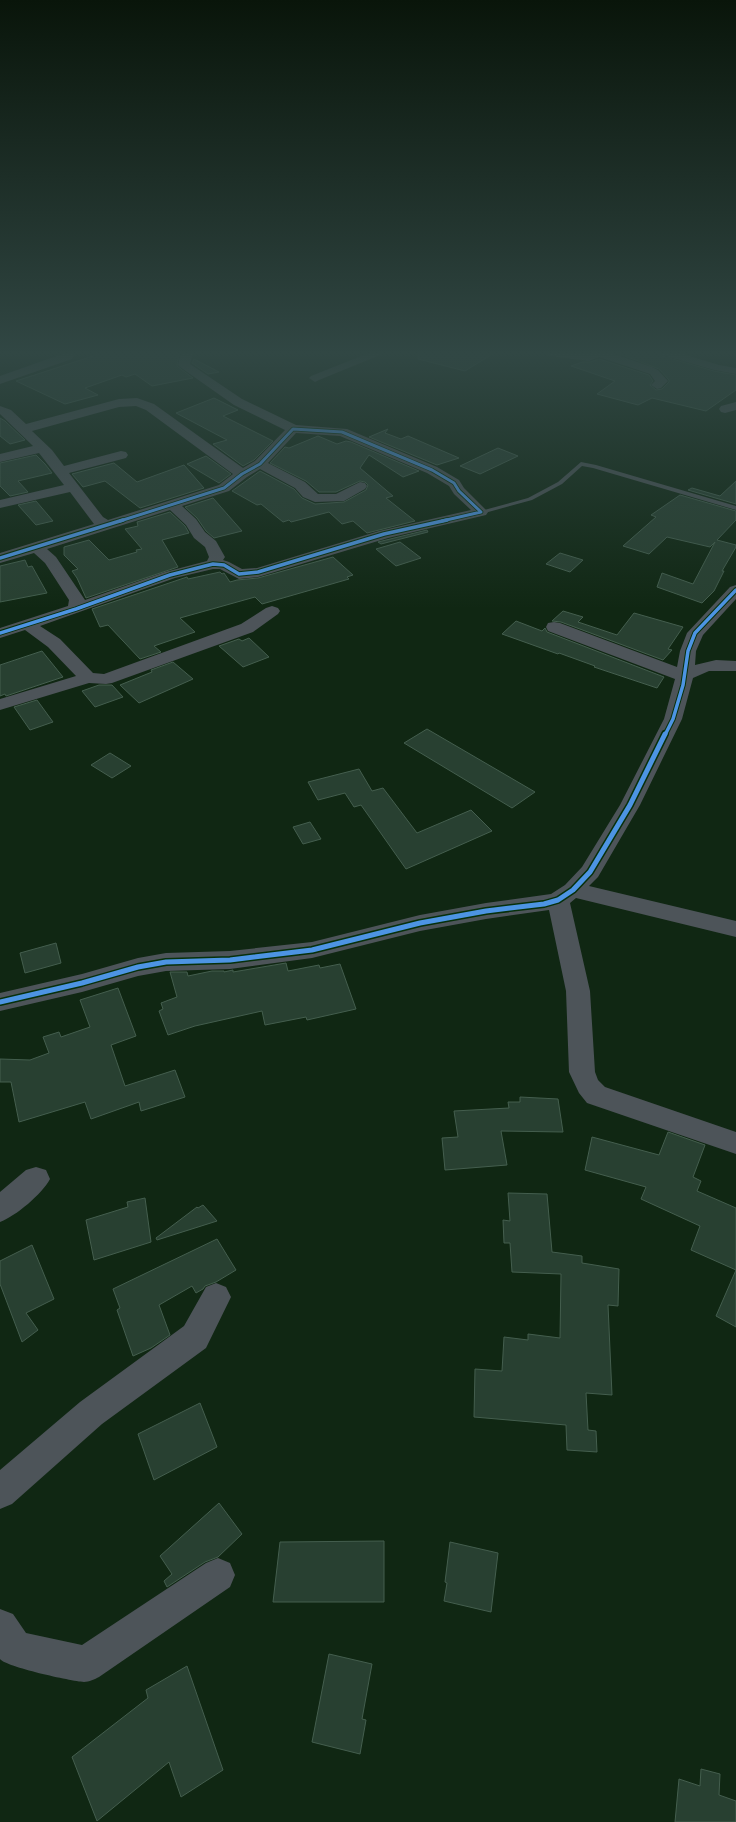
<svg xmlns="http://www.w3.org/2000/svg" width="736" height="1822" font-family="'Nunito Sans',sans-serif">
	<rect width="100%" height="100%" fill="#102713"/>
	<path fill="#284031" stroke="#445e4e" d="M102 353H179L177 366 193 378 152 386 135 374 126 377 122 375 85 388 98 395 65 404 16 381Z
		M419 353H494L465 371 418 359Z
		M617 353H660L662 356 714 371 736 375V390L706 411 652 398 638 405 597 394 615 381 571 366 582 362H590L599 359 649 375 653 381 650 385 656 390 662 389 669 382V380L659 369Z
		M194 359 219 372 208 374 192 363Z
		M214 398 238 410 223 416 273 441 254 460 243 466 213 444 227 440 176 413Z
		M0 418 5 421 25 440 10 444 0 436Z
		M388 429 385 433 401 439 408 436 459 458 437 465 369 437Z
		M318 436 337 444 346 441 351 442 419 471 403 477 369 455 360 468 393 496 386 498 415 521 367 533 353 521 342 524 329 512 291 522 289 520 283 522 261 504 257 505 232 491 260 471 294 489 302 498 315 504 344 502 366 490 368 485 365 482 360 481 336 492H319L306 481 270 463 285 447 289 448Z
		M498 448 518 456 480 474 460 466Z
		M36 455 45 464 52 473 18 481 28 492 10 496 0 486V463Z
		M206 456 231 474 219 483 187 464Z
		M114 463 137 482 184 465 204 488 140 508 105 481 83 487 72 474Z
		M736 481V504L688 490 692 488 720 496Z
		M680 495 736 511V520L717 540 736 545V547L722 571H724L714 591 702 603 657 587 662 573 693 584 715 542 710 547 667 537 649 554 623 546 656 517 651 515Z
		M213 498 242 531 214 538 206 531 197 518 185 507Z
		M36 501 53 521 36 525 18 505Z
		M170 512 185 526 189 533 162 540 178 567 86 598 77 578 72 571 78 569 64 555V547L89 540 109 560 137 552 136 550 142 549 125 529 138 526 137 522Z
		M427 530 428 532 381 544 378 542Z
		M400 542 421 558 396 566 376 549Z
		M560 553 583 560 570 572 546 564Z
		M333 557 353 575 347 577 349 579 262 604 255 597 180 618 195 632 154 646 161 652 140 659 108 625 100 627 92 609 187 577 188 579 220 572 222 574 224 573 230 582 237 580 258 578Z
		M25 560 28 567 32 566 47 593 0 602V566Z
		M563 611 583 617 578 622 617 635 634 613 683 627 668 649 672 650 663 660 561 622 552 621Z
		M516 621 542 631 545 628 547 632 664 677 657 688 594 667 595 666 559 653 558 654 502 634Z
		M249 638 269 657 243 667 219 646 239 639 242 641Z
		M42 651 63 677 6 696 5 694 0 696V665Z
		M173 662 193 679 139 703 120 685 152 672 151 670Z
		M99 685H112L123 697 95 707 82 691Z
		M37 700 53 722 30 730 14 707Z
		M427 729 535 792 512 808 404 743Z
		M110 753 131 766 112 778 91 765Z
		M359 769 372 791 383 788 417 833 471 810 492 831 406 869 361 805 354 807 345 793 318 800 308 782Z
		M310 822 321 839 303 844 293 827Z
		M56 943 61 963 25 973 20 953Z
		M286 963 288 971 319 965 320 968 340 964 356 1009 307 1020 306 1017 265 1025 262 1011 195 1026 168 1035 159 1011 163 1009 161 1003 177 997 170 972H187L188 976 212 971H224V972L233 970V972Z
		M118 988 136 1036 111 1045 125 1086 175 1070 185 1097 141 1111 139 1102 91 1119 85 1102 19 1122 11 1082H0V1059L30 1060 49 1053 43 1037 59 1032 61 1037 90 1027 80 1000Z
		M520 1097 558 1099 563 1132 501 1131 507 1165 445 1170 442 1138 458 1137 454 1111 509 1108 508 1102H520Z
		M668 1132 705 1145 693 1177 701 1181 697 1191 736 1208V1327L716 1316 736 1270 691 1250 700 1226 641 1199 646 1187 585 1170 592 1137 659 1155Z
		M508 1193 547 1194 552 1252 582 1256V1263L619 1269 618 1306 608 1305 612 1395 586 1393 588 1430 596 1431 597 1452 567 1450 566 1425 474 1417 475 1369 502 1371 504 1337 528 1340V1334L560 1338 561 1274 512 1272 510 1243H504L503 1220 510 1221Z
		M145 1198 151 1242 94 1260 86 1220 128 1207 127 1202Z
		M203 1205 217 1221 157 1240 156 1238 197 1207 198 1208Z
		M217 1239 236 1270 216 1282 205 1286 203 1289 196 1293 192 1286 159 1305 170 1335 151 1348 133 1356 117 1310 120 1308 113 1289Z
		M32 1245 54 1299 26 1313 38 1330 22 1342 0 1284V1261Z
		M200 1403 217 1447 154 1480 138 1434Z
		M219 1503 242 1534 218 1557 205 1562 167 1587 164 1581 172 1574 160 1556Z
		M384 1541V1602H273L280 1542Z
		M450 1542 498 1553 491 1612 444 1601 447 1583 445 1582Z
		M329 1654 372 1664 362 1719 366 1720 360 1754 312 1742Z
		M187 1666 223 1770 181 1797 169 1762 97 1821 72 1757 148 1698 146 1690Z
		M701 1769 720 1774 719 1795 736 1801V1822H675L679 1779 700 1786Z"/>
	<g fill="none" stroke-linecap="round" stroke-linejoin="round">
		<path fill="#4d5459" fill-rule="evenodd" d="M581 462 596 465 736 506V510L593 468 582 466 562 484 532 500 481 514 477 512 528 498 558 482Z"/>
		<path fill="#4d5459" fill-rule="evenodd" d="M65 353H76L72 359 0 384V376Z
			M181 353H193L190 364 242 399 296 425 347 429 437 467 459 480 464 488 488 512 486 515 388 538 258 577 239 579 220 569H213L175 578 40 626 60 639 93 673 104 674 241 624 266 608 272 606 278 608 280 611 278 614 253 632 112 683 106 684 89 683 0 710V699L76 676 48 647 25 630 0 638V628L68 606 69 600 45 563 34 553 0 563V553L94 524 70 492 0 508V500L64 485 39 453 0 462V454L33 446 0 414V406L11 410 26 424 119 399 137 398 154 404 243 468 255 461 285 430 234 405 180 367 178 365ZM136 406 146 410 233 474 219 485 108 520 103 517 69 473 126 458 128 455 126 452 121 451 64 466 52 450 32 431 119 407ZM296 433 340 436 427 473 449 486 454 494 471 510 379 531 257 568 242 569 229 562 223 560 225 557 216 541 205 532 196 519 182 506 229 491 247 477 260 469 295 488 303 497 315 502 344 501 365 489 367 486 365 483 360 482 336 494H318L305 482 268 463ZM170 510 186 525 194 538 205 547 209 557 207 561 165 572 85 600 56 557 47 549Z
			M369 353H385L319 380 315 382 309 378 311 376Z
			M545 353H611L652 367 658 370 668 381 661 388 657 389 651 385 655 381 650 374 599 357 589 361 550 356Z
			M661 353H680L719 365 736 368V374L714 370 662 355Z
			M736 402V410L725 413 721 412 719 409 721 406Z
			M736 585V599L703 635 696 651 695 665 716 660 736 661V671H709L693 678 682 719 640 805 598 877 589 886 736 921V937L576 898 570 903 590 991 595 1072 598 1080 605 1087 736 1132V1154L587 1103 579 1093 569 1072 566 991 549 910 486 919 420 931 312 958 230 969 166 971 138 976 82 992 0 1011V993L82 974 138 958 166 953 230 951 312 942 420 915 486 903 551 894 565 885 582 867 620 805 664 719 675 679 548 631 546 627 548 623 554 622 560 623 677 667 680 651 687 633 730 587Z
			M36 1167 46 1170 50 1179C42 1194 16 1216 0 1222V1192L26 1170Z
			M216 1283 226 1287 231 1297 206 1348 102 1424 12 1504 0 1509V1470L80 1402 184 1326 206 1287Z
			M218 1558 230 1563 235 1575 230 1587 99 1677C95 1679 89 1682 84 1682 71 1681 6 1667 0 1659V1609L13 1614 26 1633 82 1645 206 1563Z"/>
		<defs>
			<path id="cycleway-far2" d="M120 521 224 488 242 474 260 464 293 429 342 432 432 470 454 483 459 491 481 512 442 521"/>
			<path id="cycleway-far1" d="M0 558 123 520
				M0 633 76 609 170 575 213 564 224 565 239 574 258 572 384 534 447 520
				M665 735 673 719 683 685 688 651 695 633 736 590"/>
			<path id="cycleway" d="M0 1002 82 983 138 967 166 962 230 960 312 950 420 923 486 911 544 904 558 900 573 890 590 872 630 805 665 734"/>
		</defs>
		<use href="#cycleway-far2" stroke="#07300b" stroke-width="4.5"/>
		<use href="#cycleway-far1" stroke="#07300b" stroke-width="5.5"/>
		<use href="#cycleway" stroke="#07300b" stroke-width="8"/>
		<use href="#cycleway-far2" stroke="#4d94e3" stroke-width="3"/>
		<use href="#cycleway-far1" stroke="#4d94e3" stroke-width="3.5"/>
		<use href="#cycleway" stroke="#4d94e3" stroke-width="5"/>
	</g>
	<linearGradient id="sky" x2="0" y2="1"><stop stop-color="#09150a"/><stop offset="0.58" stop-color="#314744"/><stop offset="1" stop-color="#314744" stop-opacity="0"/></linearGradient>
	<rect width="736" height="609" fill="url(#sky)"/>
</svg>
